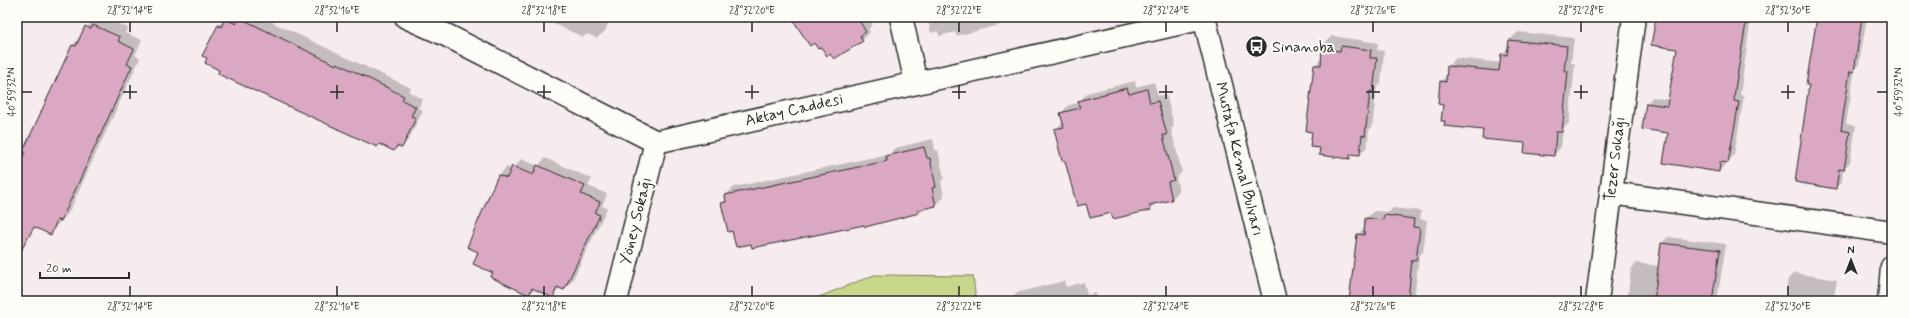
<svg xmlns="http://www.w3.org/2000/svg" width="1909" height="318" font-family="Mynerve,sans-serif">
	<rect width="100%" height="100%" fill="#f6ebed"/>
	<filter id="ink" filterUnits="userSpaceOnUse"><feTurbulence type="fractalNoise" baseFrequency=".025" numOctaves="2"/><feDisplacementMap in="SourceGraphic" scale="8" xChannelSelector="R" yChannelSelector="G"/><feConvolveMatrix kernelMatrix="1 2 1 2 8 2 1 2 1" color-interpolation-filters="sRGB"/></filter>
	<g filter="url(#ink)">
		<path fill="#c6d68a" stroke="#78805a" d="M874 275 973 276 976 301H809Z"/>
		<path fill="#0003" d="M102 17 128 28 125 33 142 40 135 55 140 58 69 212 50 233 35 227 32 229 17 223V173L26 152 25 151 73 45 94 19 99 20Z
			M229 17H261L411 88 409 92 423 99 418 108 423 110 409 139 401 147 399 145 394 150 380 143 377 146 221 70 218 25Z
			M552 17H611L605 31 597 38 587 34 583 37 550 22Z
			M793 17H869L873 24 868 29 870 32 862 40 821 45 814 42Z
			M927 17H1031L956 36 955 32 939 36 938 31 931 33Z
			M1658 17H1751L1740 95 1744 96 1734 155 1728 162 1725 161V165L1719 171 1669 132 1643 128 1647 103 1653 97 1670 100 1678 48 1656 19Z
			M1818 17H1867L1859 64 1855 69 1846 124 1856 126 1850 162 1843 169 1842 182 1835 188 1811 85Z
			M1518 32 1574 38 1571 63 1575 64 1569 123 1563 129 1561 147 1554 155 1444 104 1441 81 1448 75V66L1456 58 1501 63 1502 54 1509 47 1510 40Z
			M1332 36 1378 43 1377 50 1384 51 1381 83 1377 87 1372 127 1369 130 1367 147 1359 154 1354 153 1349 158 1321 148 1313 131 1315 65 1322 58 1324 44Z
			M1135 81 1136 87 1154 82 1158 96 1166 94 1174 126 1171 129 1182 172 1176 178 1179 191 1172 199 1157 202 1150 209 1112 212 1087 202 1066 159 1055 130 1064 121 1061 113 1069 105 1079 103 1087 93Z
			M933 139 935 150H938L944 178 941 181 944 197 936 205 923 208 919 213 752 243 722 203 727 199 726 195 734 187 889 154 895 148Z
			M545 158 592 179 588 186 607 194 602 206 607 208 572 281 564 289 561 287 552 296 535 288 529 294 494 272 480 252 468 246 499 175 507 167 512 170 521 159 538 166Z
			M1393 208 1421 211 1420 219 1427 220 1423 252 1419 256 1414 301H1356L1358 234 1365 227 1366 218 1374 211 1389 212Z
			M1668 237 1726 244 1717 301H1627L1631 269 1637 263 1659 266 1662 243Z
			M1794 273 1837 280 1833 301H1784L1788 279Z
			M1064 281 1066 287 1084 282 1087 295 1096 293 1098 301H1008L1016 293Z
			M1519 295 1575 301H1513Z"/>
		<path fill="#dba8c4" stroke="#2b2b2b" d="M791 17H857L866 32 860 36 863 41 834 59 830 54 827 56 821 47 818 49 814 43 810 46Z
			M1681 17H1747L1735 89 1734 101 1739 102 1728 163 1720 162 1719 172 1663 163 1668 133 1642 129 1646 103 1667 106 1677 49 1651 45 1656 18 1681 22Z
			M1817 17H1862L1854 72 1850 71 1841 130 1850 132 1844 170 1839 169 1836 189 1795 182 1809 85H1806Z
			M240 18 336 65 337 63 404 96 402 100 416 107 411 116 416 118 402 148 397 146 394 151 379 144 377 147 218 74 219 70 205 63 207 58 202 56 218 25 221 27 225 19 236 24Z
			M93 25 120 37 118 41 134 49 127 64 132 66 61 221 57 220 51 235 34 227 17 258V169L25 152 23 151 72 45 76 46 85 26 91 29Z
			M1509 40 1567 46 1564 71H1568L1562 132H1556L1554 156 1524 153 1525 143 1482 139 1483 130 1444 126 1445 121H1441L1443 105 1438 104 1440 81 1446 82 1447 66 1499 71 1501 54 1507 55Z
			M1341 46 1371 50 1370 58H1377L1373 92 1370 91 1365 136 1362 135 1360 155 1350 154V159L1319 155 1320 148 1310 147 1312 132 1306 131 1314 65H1321L1322 49 1340 51Z
			M1127 88 1129 94 1147 89 1150 103 1158 101 1167 135H1163L1174 180 1168 182 1172 200 1149 205 1151 210 1113 219 1111 213 1090 218 1086 204 1077 206 1065 161H1062L1054 129 1064 127 1060 113 1080 108 1078 101Z
			M924 147 927 158H930L936 187 932 188 936 206 918 210 919 213 865 227 864 225 752 248 751 244 736 247 732 231 728 232 721 203 726 202 725 195 887 161 886 156Z
			M537 165 585 186 581 194 600 202 595 213 600 215 564 290 557 287 553 298 532 288 529 295 490 277 493 273 473 264 478 252 467 247 498 175 507 178 512 166 533 175Z
			M1384 215 1414 219 1413 227 1420 228 1416 261 1412 260 1408 301H1349L1357 234 1364 235 1365 218 1383 220Z
			M1661 243 1720 250 1712 301H1654Z"/>
		<g fill="none" stroke-linecap="round" stroke-linejoin="round">
			<defs>
				<path id="street" d="M901 17 916 83
					M1611 193 1892 232
					M616 301 656 142
					M1597 301 1634 17"/>
				<path id="secondary" d="M406 17 444 34 656 142 1204 18
					M1889 301 1892 267"/>
				<path id="primary" d="M1204 17 1275 301"/>
			</defs>
			<use href="#street" stroke="#2b2b2b" stroke-width="25"/>
			<use href="#secondary" stroke="#2b2b2b" stroke-width="25"/>
			<use href="#primary" stroke="#2b2b2b" stroke-width="25"/>
			<use href="#street" stroke="#fdfcf7" stroke-width="22"/>
			<use href="#secondary" stroke="#fdfcf7" stroke-width="22"/>
			<use href="#primary" stroke="#fdfcf7" stroke-width="22"/>
		</g>
	</g>
	<path fill="none" stroke="#2b2b2b" stroke-width="1.5" d="M130 22V32M337 22V32M544 22V32M752 22V32M959 22V32M1166 22V32M1373 22V32M1581 22V32M1788 22V32M130 85V99M337 85V99M544 85V99M752 85V99M959 85V99M1166 85V99M1373 85V99M1581 85V99M1788 85V99M22 92H32M123 92H137M330 92H344M537 92H551M745 92H759M952 92H966M1159 92H1173M1366 92H1380M1574 92H1588M1781 92H1795M1877 92H1887M130 286V296M337 286V296M544 286V296M752 286V296M959 286V296M1166 286V296M1373 286V296M1581 286V296M1788 286V296"/>
	<defs>
		<symbol id="bus-disc" viewBox="-11 -11 22 22"><circle r="9.5" fill="#2b2b2b" stroke="#fdfcf7"/><path d="M-5-6H5V4H4V6H2V4H-2V6H-4V4H-5ZM-3.5-4V0h7V-4ZM-3.5 1.2v1.5H-2V1.2ZM2 1.2v1.5H3.5V1.2Z" fill="#fff"/></symbol>
	</defs>
	<g fill-rule="evenodd">
		<use href="#bus-disc" x="1244" y="34" width="25" height="25"/>
	</g>
	<g text-anchor="middle" dominant-baseline="central" stroke-width="4" stroke-linejoin="round" paint-order="stroke">
		<g font-size="16" fill="#2b2b2b" stroke="#fdfcf7" text-anchor="start">
			<text x="1272" y="47">Sinanoba</text>
		</g>
		<g font-size="16" fill="#2b2b2b" stroke="#fdfcf7">
			<text transform="translate(794 110) rotate(-13)">Aktay Caddesi</text>
			<text transform="translate(1239 159) rotate(76)">Mustafa Kemal Bulvarı</text>
			<text transform="translate(1615 159) rotate(-83)">Tezer Sokağı</text>
			<text transform="translate(636 221) rotate(-76)">Yöney Sokağı</text>
		</g>
	</g>
	<rect width="1909" height="318" fill="none" stroke="#fdfcf7" stroke-width="44"/>
	<g transform="translate(1851 260)" stroke="#fdfcf7" stroke-width="3" paint-order="stroke">
	<path d="M0-3L7 15L0 10L-7 15Z" fill="#2b2b2b"/>
	<text y="-6" font-size="11" font-weight="bold" text-anchor="middle" fill="#2b2b2b">N</text>
	</g>
	<path d="M40 272v6h89v-6" fill="none" stroke="#2b2b2b" stroke-width="2"/>
	<text x="46" y="272" font-size="12" fill="#2b2b2b" stroke="#fdfcf7" stroke-width="3" paint-order="stroke">20 m</text>
	<rect x="22" y="22" width="1865" height="274" fill="none" stroke="#2b2b2b" stroke-width="1.5"/>
	<g font-size="10" text-anchor="middle" fill="#2b2b2b">
		<text x="130" y="14">28°32'14"E</text>
		<text x="337" y="14">28°32'16"E</text>
		<text x="544" y="14">28°32'18"E</text>
		<text x="752" y="14">28°32'20"E</text>
		<text x="959" y="14">28°32'22"E</text>
		<text x="1166" y="14">28°32'24"E</text>
		<text x="1373" y="14">28°32'26"E</text>
		<text x="1581" y="14">28°32'28"E</text>
		<text x="1788" y="14">28°32'30"E</text>
		<text transform="translate(11 92) rotate(-90)" y="4">40°59'32"N</text>
		<text transform="translate(1898 92) rotate(-90)" y="4">40°59'32"N</text>
		<text x="130" y="310">28°32'14"E</text>
		<text x="337" y="310">28°32'16"E</text>
		<text x="544" y="310">28°32'18"E</text>
		<text x="752" y="310">28°32'20"E</text>
		<text x="959" y="310">28°32'22"E</text>
		<text x="1166" y="310">28°32'24"E</text>
		<text x="1373" y="310">28°32'26"E</text>
		<text x="1581" y="310">28°32'28"E</text>
		<text x="1788" y="310">28°32'30"E</text>
	</g>
</svg>
